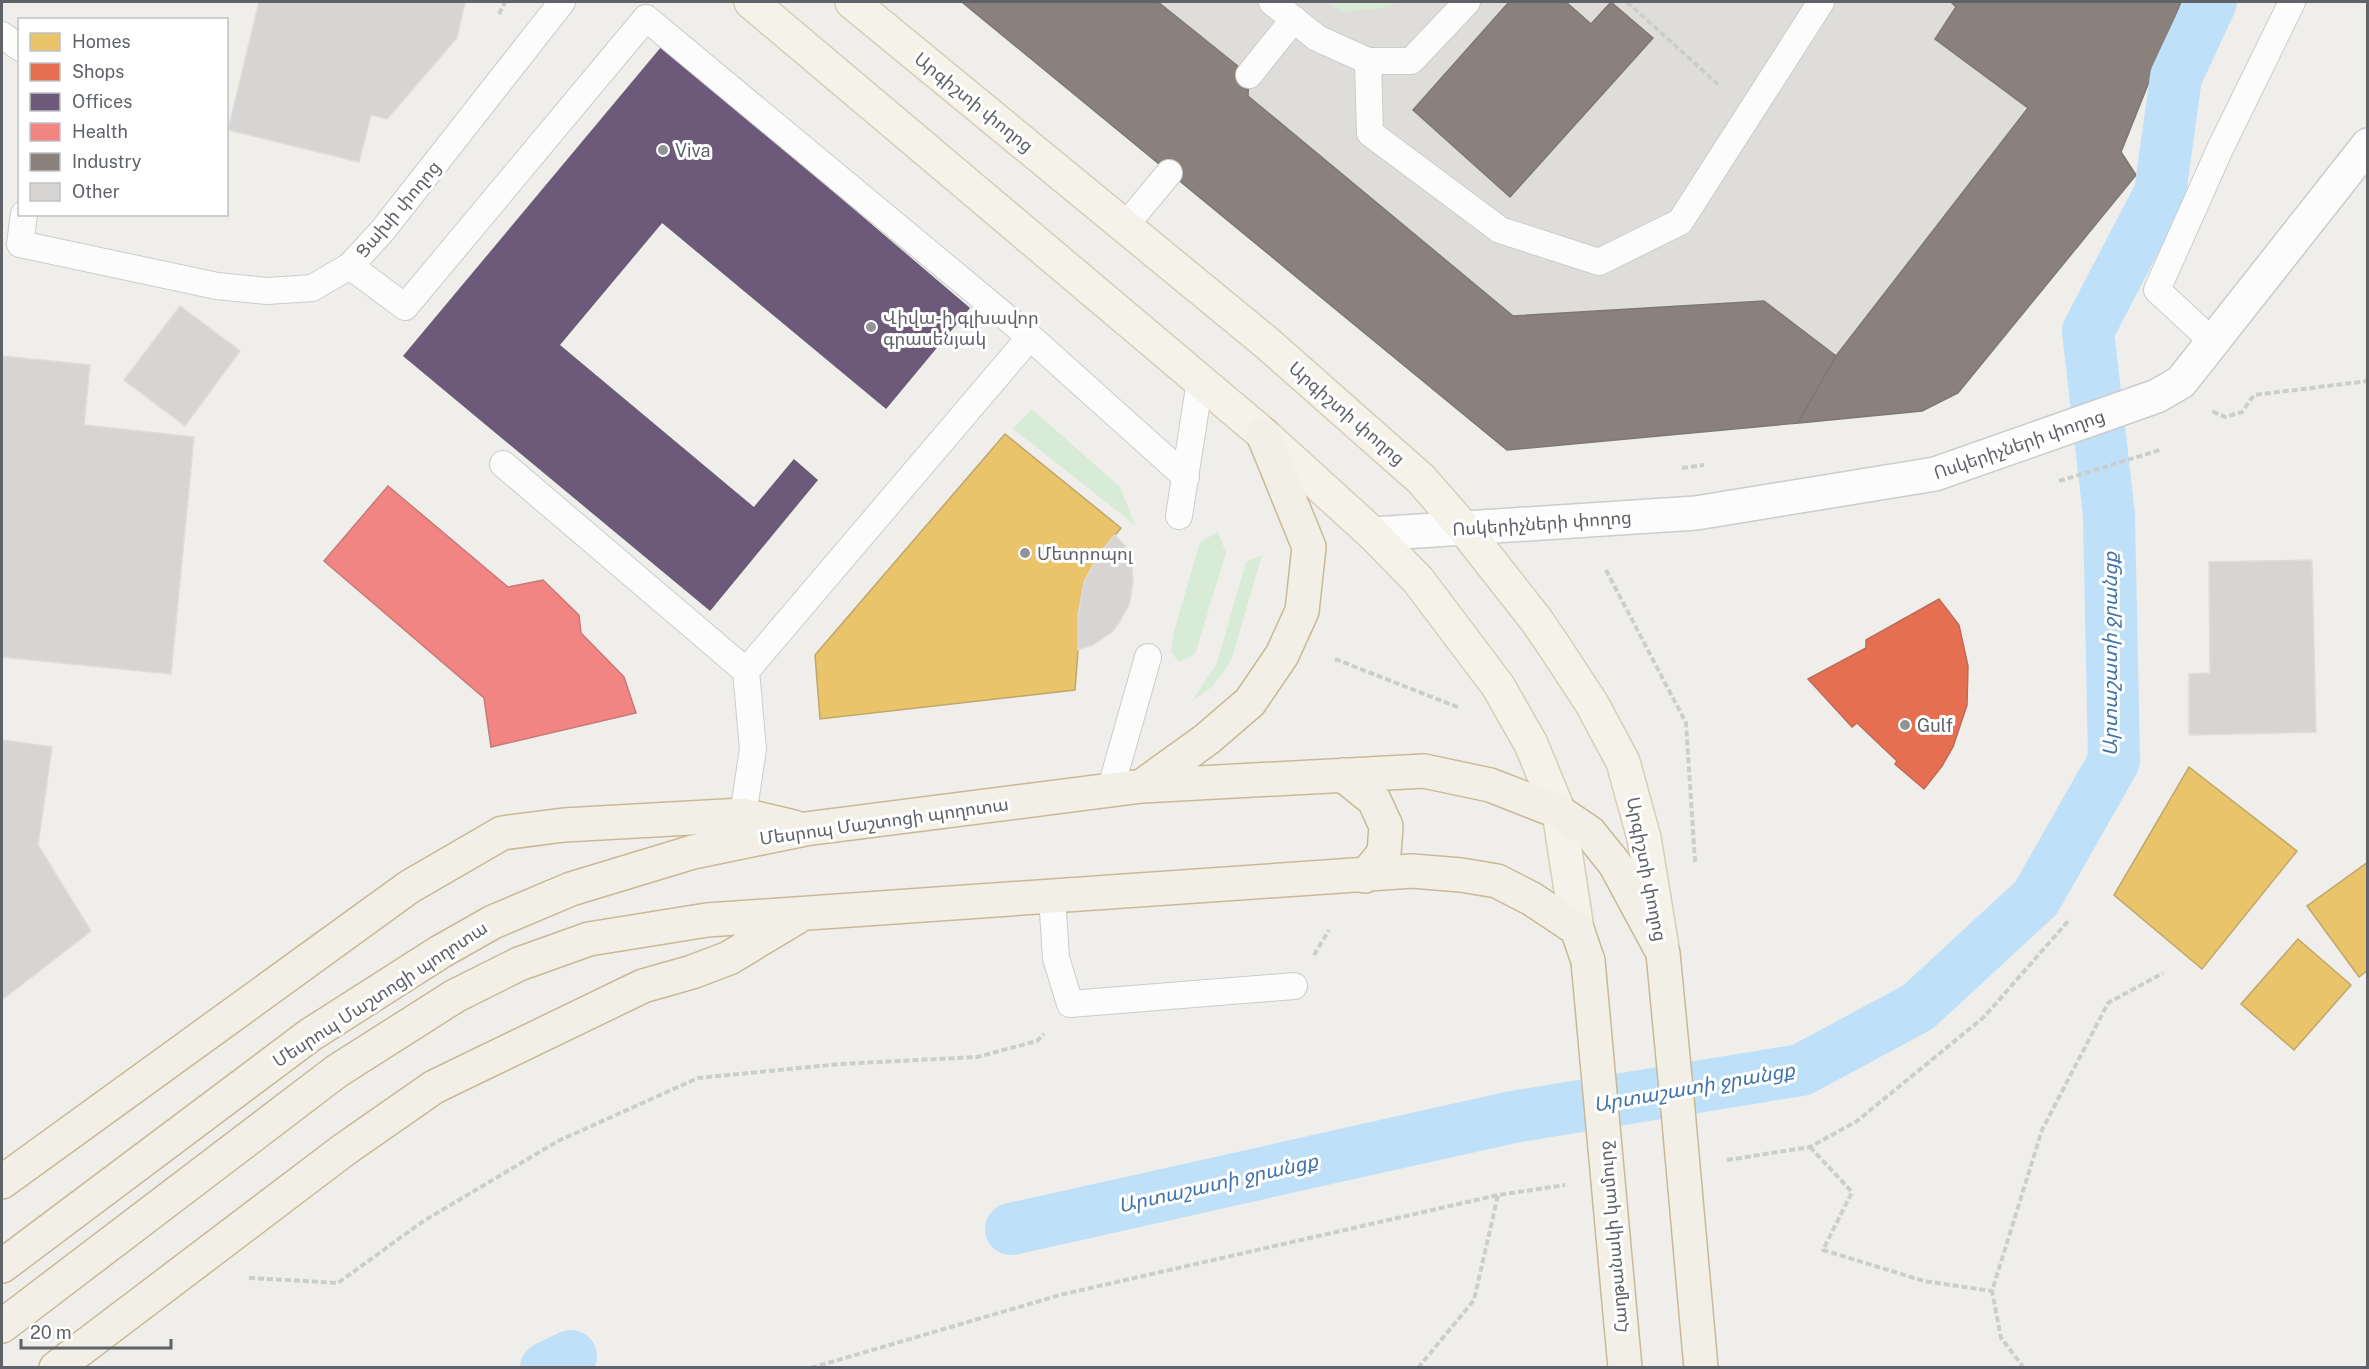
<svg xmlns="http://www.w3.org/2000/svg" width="2369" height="1369" font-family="'Public Sans','Noto Sans Armenian',sans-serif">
	<rect width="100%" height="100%" fill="#efeeea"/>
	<path fill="#dfddda" d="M960 2H2181L2122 152 2136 175 1958 393 1922 411 1507 450Z"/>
	<path fill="#d8ebd6" d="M1327 2H1402L1382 8 1342 12Z
		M1032 409 1120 487 1135 525 1013 429Z
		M1218 532 1226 553 1195 654 1179 662 1171 652 1173 635 1200 542Z
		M1262 555 1231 661 1212 687 1192 701 1217 663 1246 562Z"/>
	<path fill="#e9c46a" stroke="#c0a769" stroke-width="1.5" d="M1005 434 1121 528 1099 554 1084 582 1078 615V650L1075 690 820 719 815 655Z
		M2189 767 2297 851 2202 969 2114 895Z
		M2368 862V970L2359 977 2307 906Z
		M2298 939 2351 985 2294 1050 2241 1004Z"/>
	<path fill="#e76f51" stroke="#be6b58" stroke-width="1.5" d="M1939 599 1959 625 1968 666 1967 705 1953 747 1942 766 1924 789 1895 764 1897 761 1857 723 1852 727 1808 679 1866 648V640Z"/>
	<path fill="#6d597a" stroke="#695c75" stroke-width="1.5" d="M662 47 969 308 886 408 662 222 559 345 754 508 794 460 817 480 710 610 404 356Z"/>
	<path fill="#f28482" stroke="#c67a7a" stroke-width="1.5" d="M388 486 508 587 543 580 579 615 581 633 624 677 636 713 491 747 484 698 324 561Z"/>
	<path fill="#8a817c" stroke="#7d7876" stroke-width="1.5" d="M962 2H1158L1249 75 1248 96 1513 316 1764 301 1836 356 1798 423 1507 450Z
		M1509 2H1566L1591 24 1611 2 1653 38 1510 197 1413 110Z
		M1951 2H2181L2121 152 2136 175 1958 393 1922 411 1798 423 1836 356 2028 108 1935 39 1956 7Z"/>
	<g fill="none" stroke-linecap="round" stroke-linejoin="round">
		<path stroke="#bfe0f9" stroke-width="52" d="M1011 1229 1513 1117 1801 1070 1918 1007 2036 898 2114 761 2109 515 2088 331 2160 193 2176 77 2211 2
			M546 1368 571 1356"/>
	</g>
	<path fill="#d6d5d3" stroke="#deddd9" stroke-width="1.5" d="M259 2H465L457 38 387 119 371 115 359 162 228 130Z
		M180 306 240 351 185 426 124 380Z
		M2 356 90 365 84 425 194 437 171 674 2 657Z
		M1115 535 1125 546 1132 568 1133 580 1130 603 1119 623 1112 632 1093 645 1078 650V615L1084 582 1099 554Z
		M2312 560 2316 732 2189 735V674L2210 673 2209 562Z
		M2 740 52 747 38 845 91 931 2 1000Z"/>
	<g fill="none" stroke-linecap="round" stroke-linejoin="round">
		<defs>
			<path id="service" d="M1272 2 1317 38 1368 61H1411L1467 2
				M2 35 20 48
				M1368 61 1370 133 1500 230 1599 262 1680 222 1821 2
				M1249 75 1294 19
				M24 214 20 244 217 286 267 291 312 288 350 266 383 230 562 2
				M1125 226 1169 173
				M350 266 405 307 646 18 1030 337 1186 477
				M2212 341 2157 290 2220 149 2292 2
				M503 464 746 671 753 749 743 815
				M1179 516 1200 381
				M746 671 1030 337
				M1110 791 1148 657
				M1052 897 1056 958 1070 1004 1294 986"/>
			<path id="minor" d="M1373 534 1696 513 1935 474 2157 396 2181 382 2368 145"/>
			<path id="primary" d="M751 2 1263 434 1373 534 1418 580 1498 686 1531 744 1559 812 1577 929
				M852 2 1267 343 1421 479 1463 527 1537 621 1556 649 1592 704 1623 762 1644 838 1662 948"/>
			<path id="trunk" d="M1343 775 1374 800 1386 826 1384 853 1365 876
				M1142 786 1207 739 1250 702 1282 655 1302 611 1309 547 1263 434
				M2 1182 409 887 502 833 564 825 743 815 794 827
				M2 1266 310 1035 440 952 493 922 571 889 693 852 805 829 1142 786 1424 771 1490 785 1559 812 1590 833 1615 864 1663 953 1678 1110
				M2 1326 337 1071 455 996 519 964 589 939 707 920 1412 871 1461 875 1497 881 1532 899 1577 929 1588 961
				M56 1368 345 1149 434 1087 643 986 692 972 729 958 797 917"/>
		</defs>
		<use href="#service" stroke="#cbcccc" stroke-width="28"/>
		<use href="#minor" stroke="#cbcccc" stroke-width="36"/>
		<use href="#primary" stroke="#d7ceb8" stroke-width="36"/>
		<use href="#trunk" stroke="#c8b996" stroke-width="36"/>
		<path stroke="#cacfcc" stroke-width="4" stroke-dasharray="6 3" stroke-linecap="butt" d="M1627 2 1720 86
			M499 14 505 2
			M2215 411 2214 412 2225 417 2242 412 2254 395 2368 381
			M1682 468 1704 465
			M2059 481 2160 450
			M1606 570 1686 723 1695 862
			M1335 659 1460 708
			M1314 955 1329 930
			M1810 1147 1852 1192 1823 1250 1924 1281 1992 1291
			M1727 1160 1810 1147 1857 1121 1984 1017 2070 919
			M249 1278 338 1283 422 1222 558 1141 698 1078 840 1064 977 1057 1037 1041 1044 1034
			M811 1368 1060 1295 1498 1195 1565 1185
			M1418 1368 1474 1300 1498 1195
			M2024 1368 2001 1338 1992 1291 2042 1130 2108 1003 2163 973"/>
		<use href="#service" stroke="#fdfcfc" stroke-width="26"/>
		<use href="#minor" stroke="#fdfcfc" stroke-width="33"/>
		<use href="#primary" stroke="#f4f2e9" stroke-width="33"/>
		<use href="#trunk" stroke="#f2f0e6" stroke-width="33"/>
		<defs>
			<path id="trunk-bridge" d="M1588 961 1625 1368
				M1678 1110 1701 1368"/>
		</defs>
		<use href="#trunk-bridge" stroke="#c8b996" stroke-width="36" stroke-linecap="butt"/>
		<use href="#trunk-bridge" stroke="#f2f0e6" stroke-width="33"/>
	</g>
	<g fill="#919496" stroke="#fff" stroke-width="2">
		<circle cx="663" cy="150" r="6"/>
		<circle cx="871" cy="327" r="6"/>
		<circle cx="1025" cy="553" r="6"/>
		<circle cx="1905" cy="725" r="6"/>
	</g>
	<g text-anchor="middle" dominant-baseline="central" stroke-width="6" stroke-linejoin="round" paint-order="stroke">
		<g font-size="18" fill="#5f6368" stroke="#fff">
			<text transform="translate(974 102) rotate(39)">Արգիշտի փողոց</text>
			<text transform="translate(398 209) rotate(-50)">Ցախի փողոց</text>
			<text transform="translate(1347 413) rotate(41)">Արգիշտի փողոց</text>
			<text transform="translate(2019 444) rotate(-19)">Ոսկերիչների փողոց</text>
			<text transform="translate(1542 523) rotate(-4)">Ոսկերիչների փողոց</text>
			<text transform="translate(884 821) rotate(-8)">Մեսրոպ Մաշտոցի պողոտա</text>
			<text transform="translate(1647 869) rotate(79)">Արգիշտի փողոց</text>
			<text transform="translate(380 994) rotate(-33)">Մեսրոպ Մաշտոցի պողոտա</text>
			<text transform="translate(1613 1237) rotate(-95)">Հաղթանակի կամուրջ</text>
		</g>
		<g font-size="18" fill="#5f6368" stroke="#fff" text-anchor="start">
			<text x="675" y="150">Viva</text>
			<text x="883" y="317">Վիվա-ի գլխավոր<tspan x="883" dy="21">գրասենյակ</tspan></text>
			<text x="1037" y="553">Մետրոպոլ</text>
			<text x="1917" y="725">Gulf</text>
		</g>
		<g font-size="20" font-style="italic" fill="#4174aa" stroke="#fff">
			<text transform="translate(2110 654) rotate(-90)">Արտաշատի ջրանցք</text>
			<text transform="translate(1694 1087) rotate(-10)">Արտաշատի ջրանցք</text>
			<text transform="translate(1218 1183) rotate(-13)">Արտաշատի ջրանցք</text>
		</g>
	</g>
	<rect width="2369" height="1369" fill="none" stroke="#5f6368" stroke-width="6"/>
	<rect x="18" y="18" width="210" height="198" fill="#ffffff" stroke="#bfc1c3" stroke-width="1.5"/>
	<rect x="30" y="33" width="30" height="18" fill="#e9c46a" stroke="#bfc1c3" stroke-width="1.5"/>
	<text x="72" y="48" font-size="18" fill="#5f6368">Homes</text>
	<rect x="30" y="63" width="30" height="18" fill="#e76f51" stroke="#bfc1c3" stroke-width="1.5"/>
	<text x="72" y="78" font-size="18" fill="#5f6368">Shops</text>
	<rect x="30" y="93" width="30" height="18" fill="#6d597a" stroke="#bfc1c3" stroke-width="1.5"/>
	<text x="72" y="108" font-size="18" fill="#5f6368">Offices</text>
	<rect x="30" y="123" width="30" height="18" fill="#f28482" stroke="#bfc1c3" stroke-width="1.5"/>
	<text x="72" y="138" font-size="18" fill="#5f6368">Health</text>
	<rect x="30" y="153" width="30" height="18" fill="#8a817c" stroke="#bfc1c3" stroke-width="1.5"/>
	<text x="72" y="168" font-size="18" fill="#5f6368">Industry</text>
	<rect x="30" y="183" width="30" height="18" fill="#d6d5d3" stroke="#bfc1c3" stroke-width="1.5"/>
	<text x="72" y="198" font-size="18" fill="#5f6368">Other</text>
	<path d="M21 1339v9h150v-9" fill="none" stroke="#5f6368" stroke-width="3"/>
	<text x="30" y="1339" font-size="18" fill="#5f6368" stroke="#ffffff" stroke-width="4.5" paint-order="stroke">20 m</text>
</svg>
